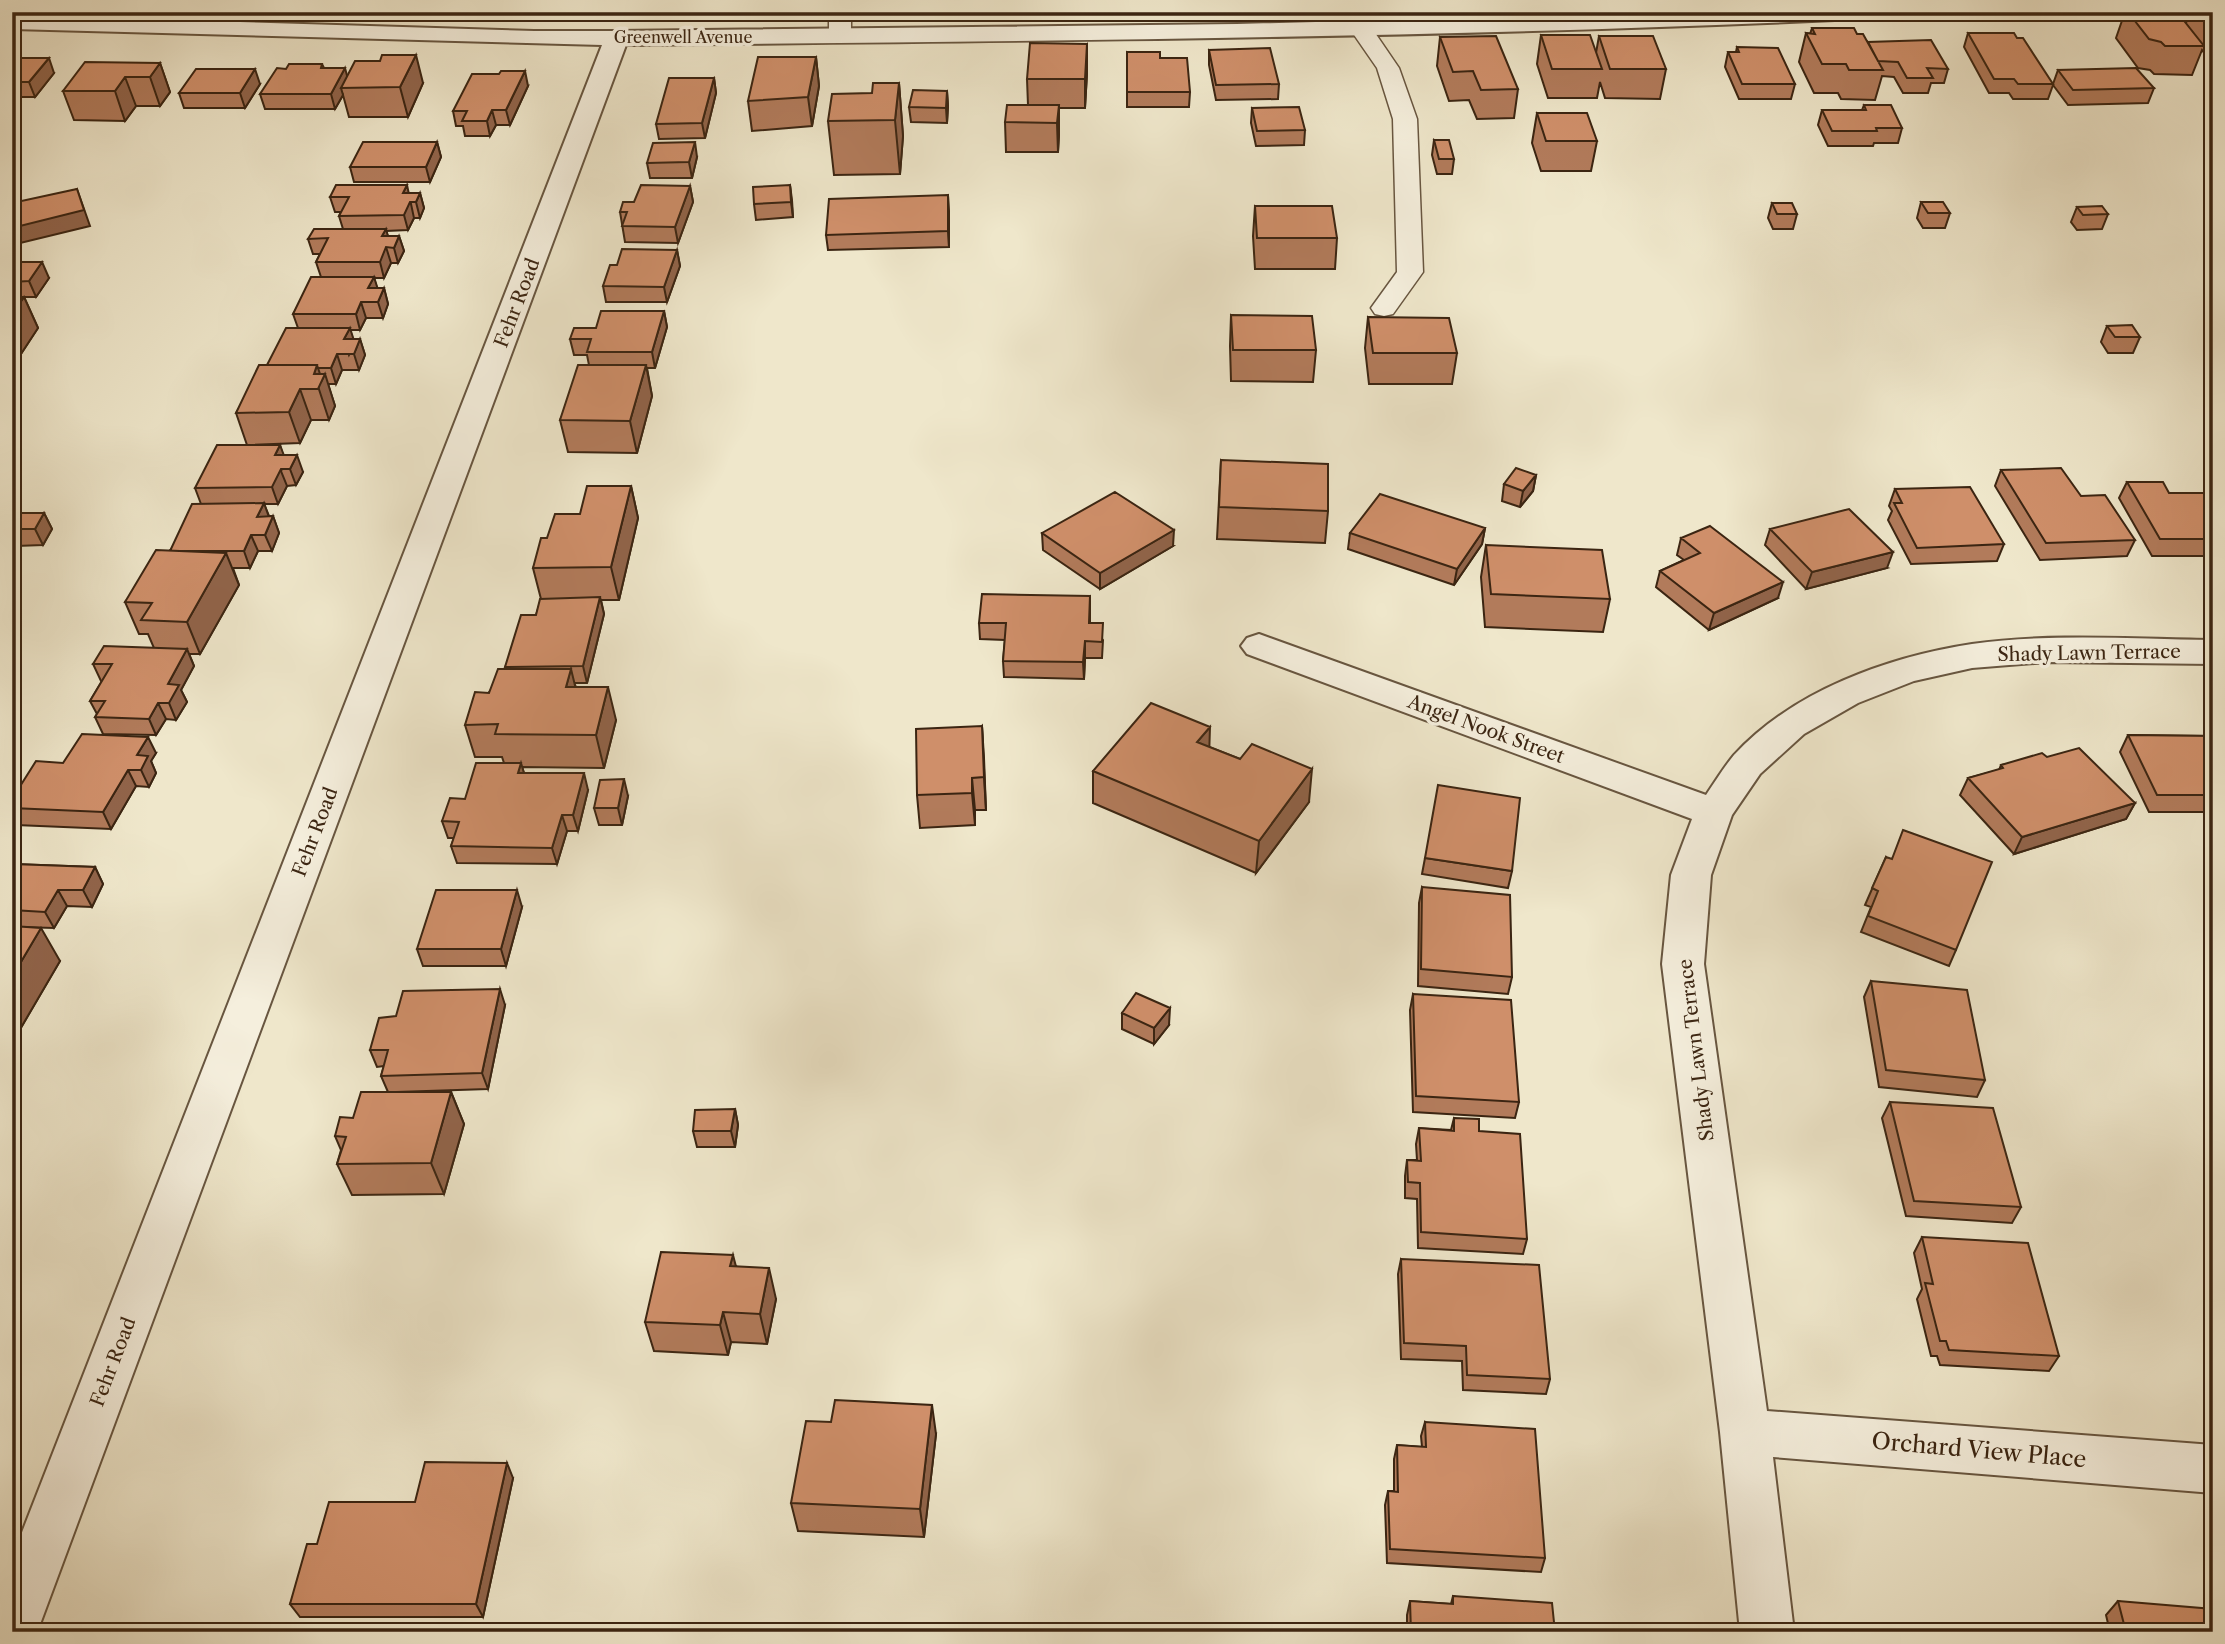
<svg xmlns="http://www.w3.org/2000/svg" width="2225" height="1644" font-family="'Libre Caslon Text',serif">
	<rect width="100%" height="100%" fill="#efe7cb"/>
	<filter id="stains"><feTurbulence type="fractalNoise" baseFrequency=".00286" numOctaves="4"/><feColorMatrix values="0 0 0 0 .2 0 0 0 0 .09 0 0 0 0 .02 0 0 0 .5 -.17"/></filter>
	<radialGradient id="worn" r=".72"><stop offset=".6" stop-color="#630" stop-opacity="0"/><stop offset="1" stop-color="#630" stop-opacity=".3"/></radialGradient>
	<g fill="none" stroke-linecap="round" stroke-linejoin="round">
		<defs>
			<path id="lane" d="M829 12H851V36L848 41H832L829 36Z
				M1361 22 1369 24 1399 68 1417 119 1423 272 1393 314 1384 316 1375 314 1371 308 1397 272 1393 119 1377 68 1350 29 1353 24Z"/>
			<path id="street" d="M1690 12H1869L1865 17 1857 19C1447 38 1037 41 626 45L39 1627 37 1632H12V1558L602 45 12 29V15L534 31H617L1237 24Z
				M1259 634 1706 795C1715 782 1724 767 1734 755 1793 691 1887 657 1972 644 2051 633 2133 639 2213 640V664L2046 662 1972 668 1914 681 1858 703 1804 734 1760 774 1732 815 1711 875 1704 964 1767 1411 2213 1445V1493L1773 1457 1794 1632H1740L1720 1432 1662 964 1671 875 1692 819 1247 654 1241 646 1247 638Z"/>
		</defs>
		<use href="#lane" stroke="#685640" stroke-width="3"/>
		<use href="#street" stroke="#685640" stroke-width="4"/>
		<use href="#lane" fill="#f5efdd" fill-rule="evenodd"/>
		<use href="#street" fill="#f5efdd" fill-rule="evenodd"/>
	</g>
	<path fill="#b27b5b" stroke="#3b2512" stroke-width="2" d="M2125 12H2177L2186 23 2190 12H2213V57H2207L2202 50 2192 75 2154 74 2150 70 2138 68 2116 38Z
		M1812 28 1857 34 1868 42 1948 69 1944 83H1931L1928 93H1903L1894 77 1882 76 1875 100 1841 99 1838 93H1814L1799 62 1806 33 1810 34Z
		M1968 33 2053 84 2058 70 2154 88 2148 103 2068 105 2053 85 2048 99H2013L2009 93H1989L1964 47Z
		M1541 35 1596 53 1599 36 1666 69 1660 99 1605 98 1600 82 1597 98H1548L1537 64Z
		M1440 37 1518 89 1514 118 1477 119 1469 100 1449 101 1437 66Z
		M1087 44V73L1085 108H1059V134L1058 152H1006L1005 122 1028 105 1027 79Z
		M1737 47 1795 84 1791 99H1739L1725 67 1728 52H1736Z
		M1209 50 1279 84 1278 99 1216 100 1209 65Z
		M1127 52 1160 58 1190 92 1189 107H1127Z
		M816 57 819 86 812 126 752 131 748 101Z
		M12 58 54 73 35 97H12Z
		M160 63 170 92 160 106H136L125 121 74 120 63 91Z
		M322 64 324 68 347 76 423 83 408 117H349L343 95 335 109H265L260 94 286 69Z
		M714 78 716 93 705 138 659 139 656 124Z
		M899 83 903 136 900 174 834 175 828 121 872 93Z
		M260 84 245 108H184L179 93Z
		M528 86 510 125H496L490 136H465L463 126H456L453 111Z
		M947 91 948 106 947 123 911 122 909 107Z
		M1864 105 1902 128 1898 143H1874L1873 146H1828L1818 125 1822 110H1862Z
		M1252 108 1305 130 1304 145 1256 146 1251 123Z
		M1537 113 1597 141 1591 171H1541L1532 143Z
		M1434 140 1454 159 1452 174H1437L1432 155Z
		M437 142 441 157 430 182H354L350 167Z
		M697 157 692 178H650L647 163Z
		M790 185 793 217 756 220 754 204Z
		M690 186 693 202 678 243 625 242 620 212 634 202Z
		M409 193H420L424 208 420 218H414L408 230 386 231 388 236H399L404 251 398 263H391L384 278H374L377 288H384L388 304 383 318H366L360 330H350L353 339H360L365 355 359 370H342L336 384H328L335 406 329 420H311L300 443 247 445 236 413 267 365 298 328 293 314 321 277 316 262 320 254H313L308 239 343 229 339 216 341 212H335L330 197Z
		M948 195 949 247 828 250 826 235Z
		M1921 202 1950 213 1945 228H1923L1917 218Z
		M1772 203 1797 214 1793 229H1773L1768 218Z
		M1255 206 1337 238 1335 269H1255L1253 236Z
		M2077 207 2108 214 2102 229 2077 230 2071 222Z
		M677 250 680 266 667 302H606L603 286 617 265Z
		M12 262 49 278 36 297H24L38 328 17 360H12Z
		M664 311 667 327 655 368H647L652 396 637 453 568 452 560 420 589 365 587 355H574L570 339 596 328Z
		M1231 315 1316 350 1313 382 1231 381 1230 346Z
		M1368 317 1457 353 1452 384H1369L1365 348Z
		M2107 326 2140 337 2133 353H2108L2101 342Z
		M280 445 283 455 303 472 296 485 287 486 278 504H264L269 516H273L279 533 272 551H258L250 568H233L239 585 200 654H189L194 666 181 690 187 702 176 720 166 719 156 735 103 734 95 717 97 714 90 701 102 681H101L93 664 154 648 148 634H139L125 602 170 551 201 504 195 488Z
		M1221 460 1328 511 1325 543 1217 539Z
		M2001 470 2081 496 2135 540 2127 556 2040 560 1995 486Z
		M1536 475 1533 491 1520 507 1502 501 1504 484Z
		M2127 482 2169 493H2213V556H2152L2119 498Z
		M631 486 638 518 619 600H601L604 614 587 683H574L576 687 616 720 604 768 522 767 524 773 588 790 578 831H567L557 864 457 863 451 846 454 838H448L442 821 504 763 502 757H475L465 725 506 669 505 667 536 615 541 599 533 568 547 538 580 514Z
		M1895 489 2004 544 1997 561 1911 564 1888 520 1892 511 1889 506Z
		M44 513 52 529 43 545 16 546 12 538V523Z
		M1485 528 1482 544 1454 585 1348 549 1350 533Z
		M1770 529 1887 568 1806 589 1765 545Z
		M1042 533 1173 546 1100 589 1043 550Z
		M1681 538 1778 598 1709 630 1656 587 1660 571 1684 560 1677 555Z
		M1486 545 1610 599 1603 632 1485 627 1481 577Z
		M1090 596V623L1103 640 1102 658H1085L1084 679 1004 677 1003 661 1005 640 980 639 979 623Z
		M982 726 986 810H975V825L920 828 917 795Z
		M2128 735 2213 736V825L2206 812H2149L2120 752Z
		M1209 747 1240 759 1309 802 1256 873 1093 803V771Z
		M156 753 151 761 156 773 149 787 136 786 111 829 16 825 12 817V799L63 763Z
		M2047 757 2135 803 2126 819 2014 854 1960 795 1968 778 1999 770 2001 765Z
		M628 796 622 825H599L594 808Z
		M1886 857 1956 950 1949 966 1861 932 1871 907 1865 905Z
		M1425 858 1512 871 1508 888 1422 874Z
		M12 861 14 864 95 867 103 884 92 907 67 906 54 928 21 927 60 961 12 1043Z
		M1422 887 1512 977 1508 994 1418 986 1419 903Z
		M522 907 506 966H423L417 949Z
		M1871 981 1985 1080 1977 1097 1879 1087 1864 997Z
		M1413 994 1519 1102 1515 1118 1413 1112 1410 1010Z
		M505 1005 488 1089 396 1092H451L464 1124 444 1194 352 1195 337 1164 341 1150 335 1136 353 1118 388 1092 381 1076 384 1066 377 1067 370 1050Z
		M1122 1013 1169 1025 1154 1044 1122 1029Z
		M1890 1102 2021 1207 2012 1223 1906 1216 1882 1118Z
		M735 1109 738 1125 735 1147H697L693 1131Z
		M1454 1118 1479 1131 1527 1239 1523 1254 1418 1248 1417 1199 1405 1198V1176L1407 1160H1417L1416 1144 1419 1128 1451 1130Z
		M1922 1237 2059 1356 2049 1371 1940 1365 1937 1356H1931L1917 1299 1922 1289 1914 1253Z
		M1401 1259 1550 1379 1546 1394 1463 1390 1462 1361 1401 1359 1398 1274Z
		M736 1266 776 1299 767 1344 731 1342 728 1355 654 1351 645 1322Z
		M1425 1422 1545 1558 1541 1572 1387 1563 1385 1505 1388 1491H1394V1459L1397 1445 1422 1447 1421 1436Z
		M936 1434 924 1537 798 1531 791 1503Z
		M513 1478 483 1617H300L290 1604 317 1544 415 1502Z
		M1453 1596 1555 1632H1407V1615L1410 1601 1451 1604Z
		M2118 1601 2213 1632H2110L2106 1615Z"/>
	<path fill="#91644a" stroke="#3b2512" stroke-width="2" d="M1087 44V73L1085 108V79Z
		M416 55 423 83 408 117 400 87Z
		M816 57 819 86 812 126 808 97Z
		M49 58 54 73 35 97 29 82Z
		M160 63 170 92 160 106 150 77Z
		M345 68 349 83 341 88 343 95 335 109 331 94Z
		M255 69 260 84 245 108 240 93Z
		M525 71 528 86 510 125 506 110Z
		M125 77 136 106 125 121 115 91Z
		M714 78 716 93 705 138 702 123Z
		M899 83 903 136 900 174 895 120Z
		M947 91 948 106 947 123 946 108Z
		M1059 105V134L1058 152 1057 123Z
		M492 110 496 125 490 136 487 121Z
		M437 142 441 157 430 182 426 167Z
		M695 142 697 157 692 178 689 162Z
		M407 185 414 218 408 230 404 215 403 193Z
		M790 185 792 200 793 217 791 202Z
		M690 186 693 202 678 243 675 227Z
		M77 189 90 226 12 245V228Z
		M420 193 424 208 420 218 416 202Z
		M948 195 949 211V247L948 231Z
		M386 229 390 244 386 247 391 263 384 278 380 262 382 236Z
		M399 236 404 251 398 263 394 248Z
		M677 250 680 266 667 302 664 287Z
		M42 262 49 278 36 297 29 281Z
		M374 277 379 293 368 288Z
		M384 288 388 304 383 318 378 302Z
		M24 297 38 328 17 360 12 350V314Z
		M361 302 366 318 360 330 356 314Z
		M664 311 667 327 655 368 652 352Z
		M350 328 355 344 349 355 344 339Z
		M360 339 365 355 359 370 354 354Z
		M337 354 342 370 336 384 331 368Z
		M317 365 322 380 325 374 335 406 329 420 314 374Z
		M646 365 652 396 637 453 630 421Z
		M300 389 311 420 300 443 289 412Z
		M280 445 286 461 281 471 287 486 278 504 272 487 275 455Z
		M297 455 303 472 296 485 290 469Z
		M1536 475 1533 491 1520 507 1523 491Z
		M631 486 638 518 619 600 611 567Z
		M264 503 270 520 257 517Z
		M44 513 52 529 43 545 35 529Z
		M273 516 279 533 272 551 265 535Z
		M1485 528 1482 544 1454 585 1457 569Z
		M1174 530 1173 546 1100 589V573Z
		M251 535 258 551 250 568 244 551Z
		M1893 552 1887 568 1806 589 1812 572Z
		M226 553 239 585 200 654 187 622Z
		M1783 582 1778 598 1709 630 1714 613Z
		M600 597 604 614 587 683 583 666Z
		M1085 641V658L1084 679 1083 662Z
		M187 649 194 666 181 690 187 702 176 720 169 703 168 684Z
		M571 669 579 702 566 687Z
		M608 687 616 720 604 768 596 735Z
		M158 703 166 719 156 735 149 719Z
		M982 726 984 758 986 810 984 777Z
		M1210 727 1209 759 1197 742Z
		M148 737 156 753 151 761 156 773 149 787 141 770 137 755Z
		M521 763 526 780 518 773Z
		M1312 769 1309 802 1256 873 1259 841Z
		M128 770 136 786 111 829 103 812Z
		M584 773 588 790 578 831 573 815Z
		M972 778 975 810V825L972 793Z
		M624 779 628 796 622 825 618 808Z
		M2135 803 2126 819 2014 854 2022 837Z
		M562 815 567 831 557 864 552 848Z
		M95 867 103 884 92 907 83 890Z
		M58 890 67 906 54 928 45 912Z
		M517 890 522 907 506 966 501 949Z
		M41 928 60 961 12 1043V977Z
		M500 989 505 1005 488 1089 482 1073Z
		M1170 1008 1169 1025 1154 1044V1028Z
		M451 1092 464 1124 444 1194 431 1163Z
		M735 1109 738 1125 735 1147 731 1131Z
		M733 1255 741 1286 730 1266Z
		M769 1268 776 1299 767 1344 760 1314Z
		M723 1312 731 1342 728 1355 720 1325Z
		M932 1405 936 1434 924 1537 920 1509Z
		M507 1463 513 1478 483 1617 476 1604Z"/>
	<path fill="#cf8f6a" stroke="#3b2512" stroke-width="2" d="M2128 12H2177L2204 46H2165L2161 42 2149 39Z
		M2206 12H2213V21Z
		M1812 28H1854L1857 34H1863L1883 70H1849L1846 64H1822L1806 33 1815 34Z
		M1968 33H2014L2017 38H2023L2053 84H2018L2014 79H1994Z
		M1541 35H1590L1602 69H1552Z
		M1496 36 1518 89 1481 90 1473 71 1453 72 1440 37Z
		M1599 36H1653L1666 69H1610Z
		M1931 40 1948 69 1927 68 1933 78H1907L1898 62 1878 61 1868 42Z
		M1030 43 1087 44 1085 79H1027Z
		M1737 47 1778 48 1795 84H1742L1728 52H1739Z
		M1270 48 1279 84 1216 85 1209 50Z
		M1127 52H1160V58H1187L1190 92H1127Z
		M382 55H416L400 87 341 88 355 61H380Z
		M758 57H816L808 97 748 101Z
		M12 58H49L29 82H12Z
		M85 62 160 63 150 77H125L115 91H63Z
		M289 64H322L321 68H345L331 94H260L277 68 286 69Z
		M2136 68 2154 88 2073 90 2058 70Z
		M196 69H255L240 93H179Z
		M501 71H525L506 110H492L487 121H462L467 111H453L472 74H499Z
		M669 78H714L702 123 656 124Z
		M873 83H899L895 120 828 121 832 94 872 93Z
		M913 90 947 91 946 108 909 107Z
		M1007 105H1059L1057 123 1005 122Z
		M1864 105H1891L1902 128H1876L1877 131H1832L1822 110H1866Z
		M1299 107 1305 130 1257 131 1252 108Z
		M1537 113H1587L1597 141H1546Z
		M1434 140H1449L1454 159H1439Z
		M363 142H437L426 167H350Z
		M695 142 689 162 647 163 653 143Z
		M336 185H407L403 193H420L416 202H410L404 215 339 216 349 197H330Z
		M641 185 690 186 675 227 622 226 627 212H620L623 202H634Z
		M790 185 791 202 754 204 753 187Z
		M77 189 84 210 12 228V203Z
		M948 195V231L826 235 829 199Z
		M1921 202H1943L1950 213H1928Z
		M1772 203H1792L1797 214H1777Z
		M1255 206H1332L1337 238H1257Z
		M2102 206 2108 214 2083 215 2077 207Z
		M314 229H386L382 236H399L394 248 386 247 380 262H316L328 238 308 239Z
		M622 249 677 250 664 287 603 286 610 265H617Z
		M12 262H42L29 281 12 282Z
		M311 277H374L368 288H384L378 302H361L356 314H293Z
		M12 297H24L12 314Z
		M601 311H664L652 352H587L591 339H570L574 328H596Z
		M1231 315 1312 316 1316 350H1233Z
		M1368 317 1449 318 1457 353H1373Z
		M2132 325 2140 337H2115L2107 326Z
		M286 328H350L344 339H360L354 354H337L331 368H318L317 365H267Z
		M259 365H317L314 374H325L318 389H300L289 412 236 413Z
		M578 365H646L630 421 560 420Z
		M217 445H280L275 455H297L290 469H281L272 487 195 488Z
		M1221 460 1328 464V511L1219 507Z
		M1516 468 1536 475 1523 491 1504 484Z
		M2061 468 2081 496 2105 495 2135 540 2046 543 2001 470Z
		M2127 482H2163L2169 493H2213V539H2160Z
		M587 486H631L611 567 533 568 541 538H547L555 514H580Z
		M1970 487 2004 544 1917 548 1894 503H1902L1895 489Z
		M1115 492 1174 530 1100 573 1042 533Z
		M1380 494 1485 528 1457 569 1350 533Z
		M264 503 257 517 273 516 265 535H251L244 551H170L192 504Z
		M1849 509 1893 552 1812 572 1770 529Z
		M18 513H44L35 529H12V523Z
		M1710 526 1783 582 1714 613 1660 571 1700 553 1681 538Z
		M1486 545 1602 550 1610 599 1491 594Z
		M156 550 226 553 187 622 141 620 152 603 125 602Z
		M982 594 1090 596 1089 623H1103L1102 642 1085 641 1083 662 1003 661 1006 623H979Z
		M600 597 583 666 505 667 521 615H536L540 599Z
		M104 646 187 649 168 684 179 685 169 703H158L149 719 95 717 105 701H90L112 664H93Z
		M498 669H571L566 687H608L596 735 495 734 498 724 465 725 475 692 489 693Z
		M1151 703 1210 727 1197 742 1240 759 1252 744 1312 769 1259 841 1093 771Z
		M982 726 984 777 972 778V793L917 795 916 729Z
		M82 734 148 737 137 755 148 756 141 770H128L103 812 12 808V799L36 761 63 763Z
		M2128 735 2213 736V795H2157Z
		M2079 748 2135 803 2022 837 1968 778 2003 768 2001 765 2042 753 2047 757Z
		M476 763H521L518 773H584L573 815H562L552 848 451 846 459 822 442 821 450 798 465 799Z
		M624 779 618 808H594L600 780Z
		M1438 785 1520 798 1512 871 1425 858Z
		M1903 830 1992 862 1956 950 1868 916 1878 891 1872 888 1886 857 1892 859Z
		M12 864 95 867 83 890H58L45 912 12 910Z
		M1422 887 1510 895 1512 977 1421 969Z
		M436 890H517L501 949H417Z
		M12 926 41 928 12 977Z
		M1871 981 1967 990 1985 1080 1886 1070Z
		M500 989 482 1073 381 1076 388 1050H370L379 1018 396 1016 403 991Z
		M1136 993 1170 1008 1154 1028 1122 1013Z
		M1413 994 1511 1000 1519 1102 1416 1096Z
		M361 1092H451L431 1163 337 1164 346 1137 335 1136 340 1117 353 1118Z
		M1890 1102 1993 1108 2021 1207 1914 1201Z
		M735 1109 731 1131H693L695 1110Z
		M1454 1118 1479 1119V1131L1520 1134 1527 1239 1421 1232 1420 1183 1408 1182 1407 1160 1421 1161 1419 1128 1454 1131Z
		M1922 1237 2028 1243 2059 1356 1949 1350 1946 1341H1940L1925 1283 1933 1284Z
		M661 1252 733 1255 730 1266 769 1268 760 1314 723 1312 720 1325 645 1322Z
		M1401 1259 1539 1265 1550 1379 1467 1375 1466 1346 1404 1343Z
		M835 1400 932 1405 920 1509 791 1503 806 1421 831 1422Z
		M1425 1422 1535 1429 1545 1558 1390 1549 1388 1491 1398 1492 1397 1445 1426 1447Z
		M425 1462 507 1463 476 1604H290L307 1544H317L329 1502H415Z
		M1453 1596 1552 1603 1555 1632H1411L1410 1601 1453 1604Z
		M2118 1601 2213 1609V1632H2126Z
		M1913 1627 1992 1632H1914Z"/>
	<g text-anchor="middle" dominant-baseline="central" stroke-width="7" stroke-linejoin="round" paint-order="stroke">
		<g font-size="16" fill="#3b2512" stroke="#f5efdd">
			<text x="683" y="37">Greenwell Avenue</text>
		</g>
		<g font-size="19" fill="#3b2512" stroke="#f5efdd">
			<text transform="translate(517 303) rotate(-69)">Fehr Road</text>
			<text transform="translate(2089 653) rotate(-1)">Shady Lawn Terrace</text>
			<text transform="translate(1486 729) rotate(20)">Angel Nook Street</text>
			<text transform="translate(315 832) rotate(-69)">Fehr Road</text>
			<text transform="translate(1696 1050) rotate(-97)">Shady Lawn Terrace</text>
			<text transform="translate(113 1362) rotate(-69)">Fehr Road</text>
		</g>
		<g font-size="23" fill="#3b2512" stroke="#f5efdd">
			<text transform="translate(1979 1450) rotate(5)">Orchard View Place</text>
		</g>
	</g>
	<rect width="2225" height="1644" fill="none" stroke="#efe7cb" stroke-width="42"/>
	<rect x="14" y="14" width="2197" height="1616" fill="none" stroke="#3b2512" stroke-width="3.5"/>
	<rect x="21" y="21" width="2183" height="1602" fill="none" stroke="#3b2512" stroke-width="2"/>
	<rect width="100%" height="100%" filter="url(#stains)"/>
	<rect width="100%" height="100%" fill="url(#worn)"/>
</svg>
